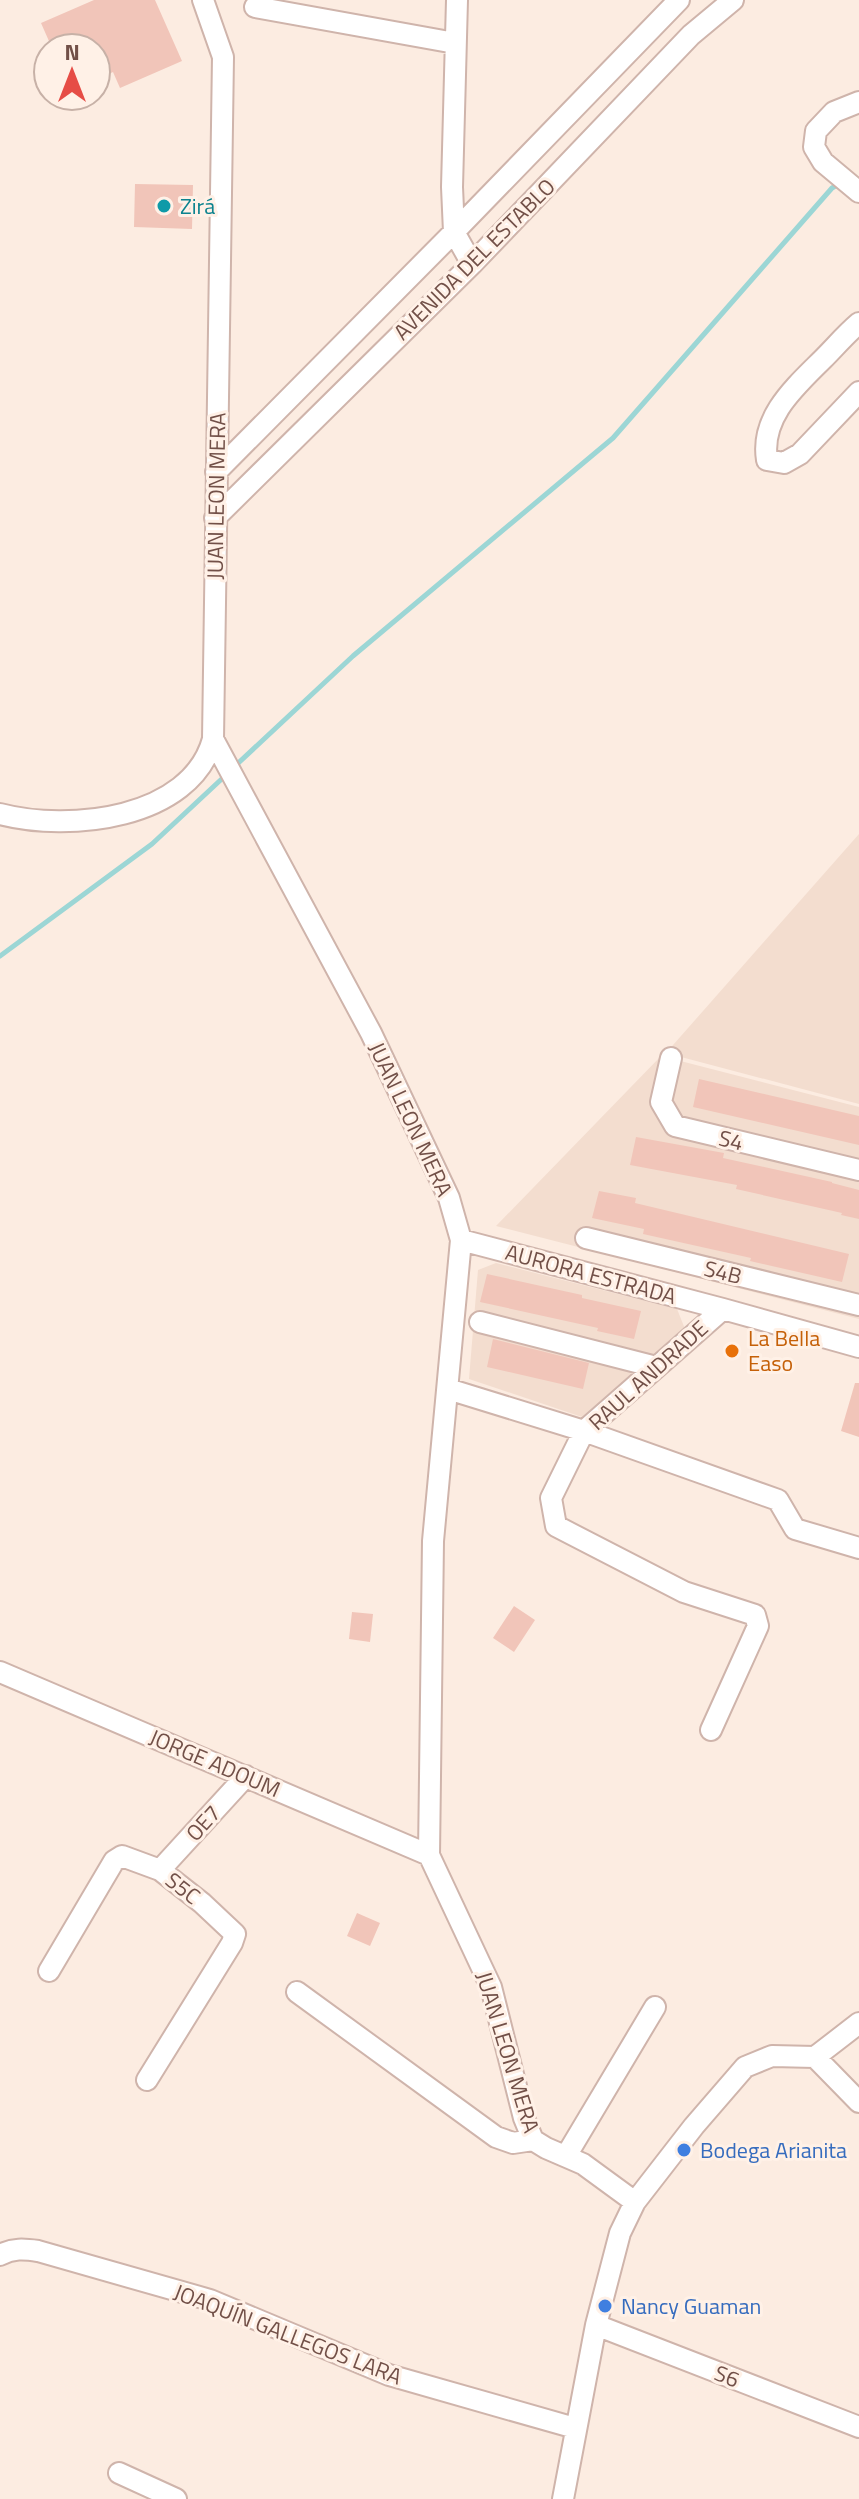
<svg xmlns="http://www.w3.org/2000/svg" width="859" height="2499" font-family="'Titillium Web',sans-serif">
	<rect width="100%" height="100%" fill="#fcece1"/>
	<path fill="#f3ddcf" d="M859 834V1104L666 1053Z
		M661 1056 859 1107V1319L496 1226Z
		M496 1263 677 1309 685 1329 585 1418 469 1379 478 1270Z"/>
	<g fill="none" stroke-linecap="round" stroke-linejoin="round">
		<path stroke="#9cd6d5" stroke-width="5" d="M234 767 353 656 613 438 832 188 839 184
			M0 956 152 844 227 774"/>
	</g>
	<path fill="#f1c5b9" d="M94 0H155L182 61 120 88 113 72 96 80V48H52L41 23Z
		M135 184 193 185 192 229 134 227Z
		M699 1079 859 1116V1145L693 1107Z
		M636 1137 724 1153 723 1158 832 1182V1183L859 1190V1219L841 1215 842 1213 736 1189 737 1185 630 1165Z
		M599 1191 636 1198 635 1203 849 1254 842 1282 750 1261 751 1258 643 1234 644 1229 592 1218Z
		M487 1274 582 1295V1298L641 1311 634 1339 597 1331 598 1328 480 1302Z
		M493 1339 589 1363 583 1389 487 1367Z
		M855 1383H859V1437L841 1431Z
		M514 1606 535 1620 514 1652 493 1638Z
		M352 1612 373 1614 370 1642 349 1639Z
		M357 1913 380 1923 370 1946 347 1936Z"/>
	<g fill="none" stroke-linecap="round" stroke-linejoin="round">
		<defs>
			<path id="minor" d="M203 0 223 57 213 739 371 1033 449 1198 461 1240 433 1541 429 1855 491 1987 524 2118 533 2140 546 2148 583 2164 635 2202
				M457 0 452 187 454 232 472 264
				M255 7 455 43
				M859 102 834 112 816 131 814 147 823 162 859 192
				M859 323C846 334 835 347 823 359 795 387 760 417 767 460L784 463 800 454 859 392
				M216 472 454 232 679 0
				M215 518 472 264 691 35 733 0
				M0 814C68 832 191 820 213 739
				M671 1058 661 1102 675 1126 859 1170
				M586 1238 859 1305
				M461 1240 723 1309 859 1347
				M480 1322 656 1367
				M448 1389 584 1431 778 1500 795 1529 859 1548
				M0 1672 429 1855
				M711 1730 758 1626 755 1615 684 1592 556 1526 551 1498 584 1431 723 1309
				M160 1870 246 1776
				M49 1971 114 1861 122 1856 160 1870 202 1903 235 1934 232 1943 147 2080
				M297 1992 496 2137 513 2143 533 2140
				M815 2057 859 2102
				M566 2156 655 2007
				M0 2255C13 2248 24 2249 38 2251L210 2300 389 2375 575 2428
				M596 2325 859 2427
				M119 2473 176 2499
				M563 2499 596 2325 620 2233 635 2202 694 2126 745 2067 772 2056 815 2057 859 2023"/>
		</defs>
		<use href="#minor" stroke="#cfb4ab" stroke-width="24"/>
		<use href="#minor" stroke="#fff" stroke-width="20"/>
	</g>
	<circle fill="#0f9aa8" stroke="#fff1e7" stroke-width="3" cx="164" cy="206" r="8"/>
	<circle fill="#e8710a" stroke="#fff1e7" stroke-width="3" cx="732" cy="1351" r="8"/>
	<g fill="#3f7fe0" stroke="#fff1e7" stroke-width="3">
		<circle cx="684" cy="2150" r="8"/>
		<circle cx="605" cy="2306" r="8"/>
	</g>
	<g text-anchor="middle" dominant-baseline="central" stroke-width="6" stroke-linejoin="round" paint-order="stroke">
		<g font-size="22" fill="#0d838f" stroke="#fff1e7" text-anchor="start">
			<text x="180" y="206">Zirá</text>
		</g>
		<g font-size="22" fill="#725048" stroke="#fff1e7">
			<text transform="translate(474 259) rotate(-45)">AVENIDA DEL ESTABLO</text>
			<text transform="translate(216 496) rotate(-89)">JUAN LEON MERA</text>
			<text transform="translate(411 1119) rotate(65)">JUAN LEON MERA</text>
			<text transform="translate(731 1140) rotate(13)">S4</text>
			<text transform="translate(723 1272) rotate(14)">S4B</text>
			<text transform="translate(591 1274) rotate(15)">AURORA ESTRADA</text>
			<text transform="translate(648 1375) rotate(-42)">RAUL ANDRADE</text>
			<text transform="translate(215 1763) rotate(23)">JORGE ADOUM</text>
			<text transform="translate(203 1823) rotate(-48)">OE7</text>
			<text transform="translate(183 1888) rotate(38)">S5C</text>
			<text transform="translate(508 2052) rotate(73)">JUAN LEON MERA</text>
			<text transform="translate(288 2334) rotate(21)">JOAQUÍN GALLEGOS LARA</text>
			<text transform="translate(727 2376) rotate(21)">S6</text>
		</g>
		<g font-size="22" fill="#c56008" stroke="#fff1e7" text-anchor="start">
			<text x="748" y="1338">La Bella<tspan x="748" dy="25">Easo</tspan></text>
		</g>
		<g font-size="22" fill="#366cbe" stroke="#fff1e7" text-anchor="start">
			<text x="700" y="2150">Bodega Arianita</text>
			<text x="621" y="2306">Nancy Guaman</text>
		</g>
	</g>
	<g transform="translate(72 72)"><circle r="38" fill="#fff1e7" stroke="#c7b1a7" stroke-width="2"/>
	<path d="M0-6L14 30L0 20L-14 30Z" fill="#e64d46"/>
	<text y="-12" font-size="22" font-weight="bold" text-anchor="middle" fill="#725048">N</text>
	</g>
</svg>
